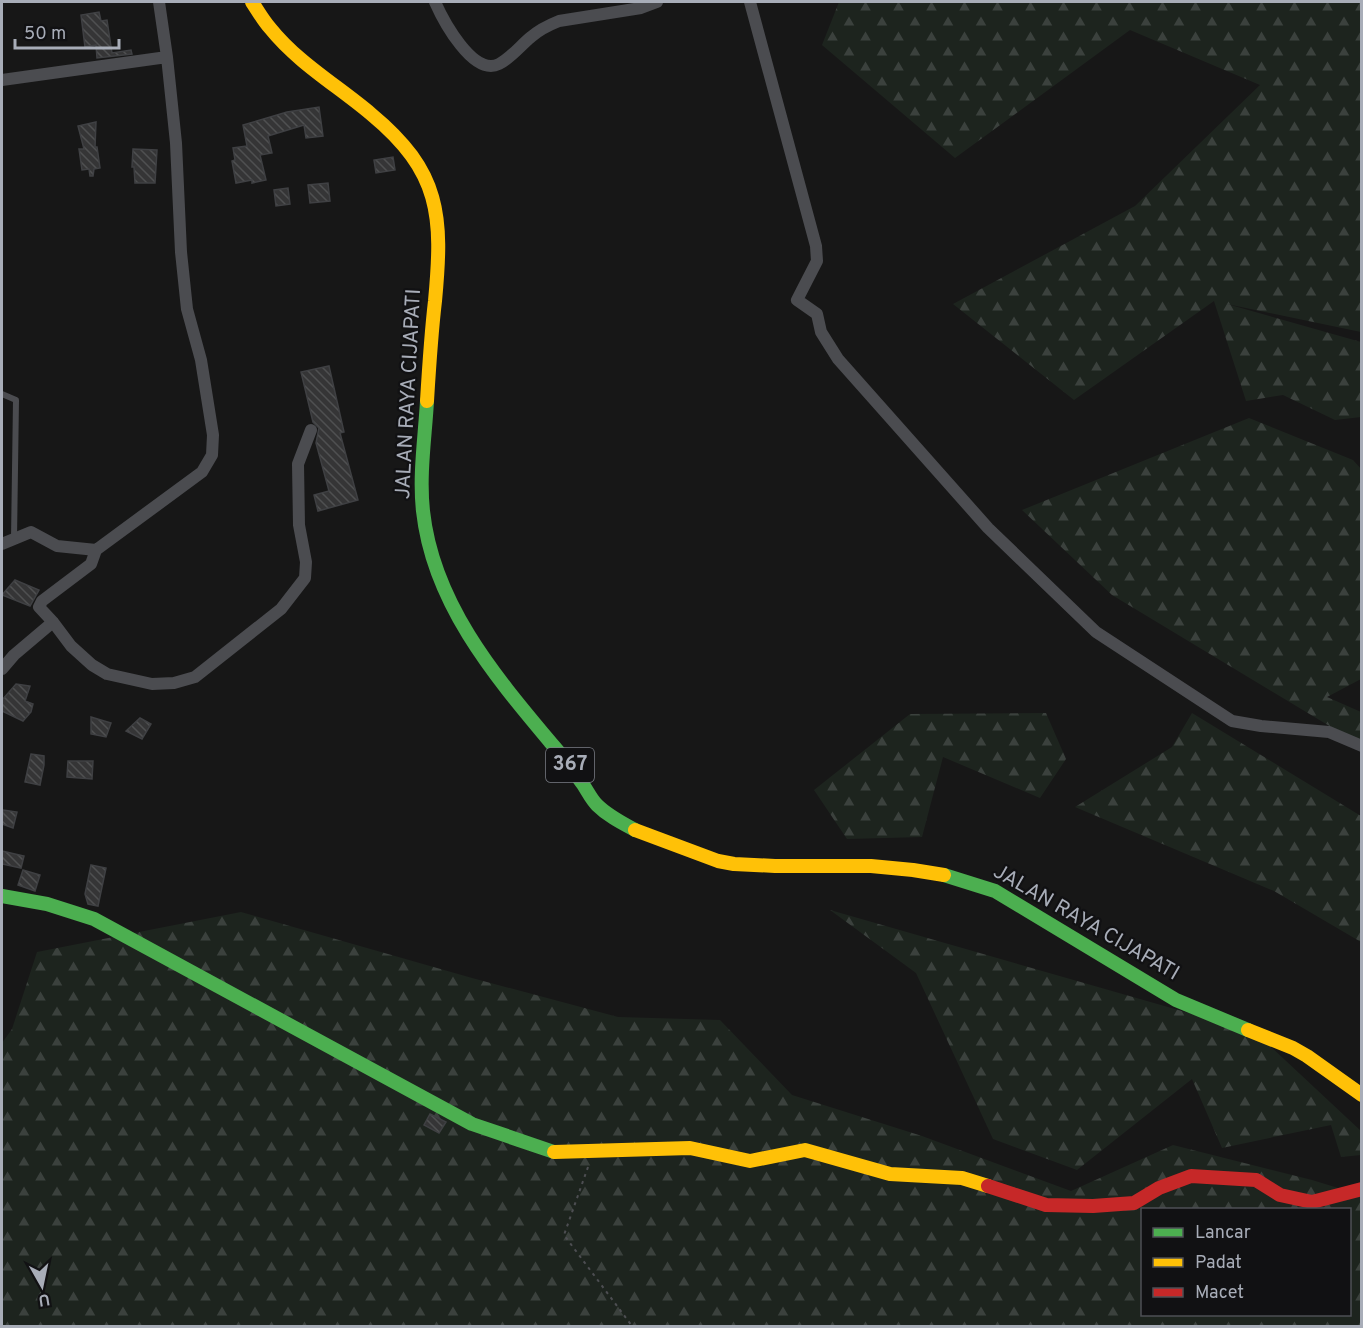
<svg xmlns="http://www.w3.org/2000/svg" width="1363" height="1328" font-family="Overpass,sans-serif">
	<defs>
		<pattern id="forest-firs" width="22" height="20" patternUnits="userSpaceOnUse" patternTransform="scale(1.5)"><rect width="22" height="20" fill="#1d241e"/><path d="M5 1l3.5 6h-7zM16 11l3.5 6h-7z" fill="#3b413d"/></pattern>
		<pattern id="building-back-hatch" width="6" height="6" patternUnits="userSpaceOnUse" patternTransform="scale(1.5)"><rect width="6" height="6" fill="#353536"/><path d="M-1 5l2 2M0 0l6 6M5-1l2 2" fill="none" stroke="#4f5051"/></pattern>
	</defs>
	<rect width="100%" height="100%" fill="#171717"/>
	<path fill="url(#forest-firs)" fill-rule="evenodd" d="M839 2H1361V332L1227 304 1361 342V417L1335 420 1283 395 1246 401 1214 301 1074 400 953 304 1135 206 1260 85 1130 30 955 158 822 45Z
		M1249 418 1353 460 1362 470 1361 679 1327 697 1361 712V745L1112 595 1022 510Z
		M1046 713 1066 759 1040 798 943 757 922 837 847 839 814 790 910 714Z
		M1192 713 1361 816V942L1274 891 1075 807 1172 747Z
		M830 910 1255 1032 1361 1131V1155L1341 1157 1331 1125 1222 1148 1192 1079 1077 1170 993 1139 916 973Z
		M241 912 472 978 618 1017 720 1020 792 1095 922 1136 1071 1191 1173 1145 1312 1180 1361 1195V1326H2V1043L12 1029 37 952ZM1142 1210H1350V1314H1142Z"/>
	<path fill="url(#building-back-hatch)" stroke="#3f4043" stroke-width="1.5" d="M99 12 101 21 107 20 112 53 131 50 132 54 97 58 96 45 85 47 81 15Z
		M319 107 323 136 306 138 304 125 268 136 272 153 260 155 266 180 252 183V180L236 183 232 161 235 160 233 148 247 146 243 125 287 112Z
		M96 122 95 147H97L100 168 94 169 93 176H90L89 169 82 170 79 149H84L78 126Z
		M133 149 157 150 155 183H135L134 167H132Z
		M393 157 395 170 376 173 374 160Z
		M328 183 330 201 310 203 308 185Z
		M288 188 290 204 276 206 274 190Z
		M329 366 344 432 340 433 358 500 318 511 314 495 329 491 316 443 319 428 313 422 301 372Z
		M15 580 39 590 30 606 2 595Z
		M16 684 30 686 25 701 33 704 31 712 23 721 2 711V700Z
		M91 717 111 723 106 737 91 734Z
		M140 718 151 724 142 739 126 731Z
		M31 754 44 756V765L40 785 25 782Z
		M68 761H93L92 779 67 777Z
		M3 810 17 812 13 828 2 824Z
		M2 851 24 856 21 868 2 864Z
		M91 865 106 868 98 906 88 904 85 894Z
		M23 870 40 875 35 891 18 885Z
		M430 1114 446 1122 439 1133 424 1125Z"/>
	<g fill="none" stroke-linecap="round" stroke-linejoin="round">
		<path stroke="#4d4e52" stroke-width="2" stroke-dasharray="3 4.5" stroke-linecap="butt" d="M588 1167 564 1235 632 1326"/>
		<path stroke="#4b4c50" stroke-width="6" d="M2 394 16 400 14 539"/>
		<path stroke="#4b4c50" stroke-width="12" d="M435 2C443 20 473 77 499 64 511 58 521 45 531 37 539 30 549 25 559 21L641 8 657 2
			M750 2 816 246 817 261 797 300 817 314 821 332 838 359 988 528 1096 632 1232 721 1261 726 1329 732 1362 746
			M2 80 167 57
			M2 544 31 532 57 546 96 550
			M53 622 71 646 92 665 107 674 152 684 174 683 195 677 281 609 305 578 306 562 299 525 298 464 311 430
			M2 669 14 655 53 622 39 607 42 601 91 564 96 550 202 472 212 455 213 435 201 360 187 309 181 252 176 143 167 57 159 2"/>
		<path stroke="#4caf50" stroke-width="14" d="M427 401C425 437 419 475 423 511 433 603 494 675 551 743 562 755 572 769 582 783 587 790 591 799 597 805 608 816 622 823 635 830
			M944 875 995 891 1176 1000 1248 1030
			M2 896 47 904 94 919 472 1124 554 1152"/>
		<path stroke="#ffc107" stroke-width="14" d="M252 2C258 11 263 20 270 28 298 63 338 86 371 114 441 172 443 216 435 301 431 335 429 368 427 401
			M635 830 718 861 734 864 775 866H871L913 870 944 875
			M1248 1030 1293 1048 1307 1056 1362 1095
			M554 1152 690 1148 750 1161 805 1150 890 1174 962 1178 988 1186"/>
		<path stroke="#c62828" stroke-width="14" d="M988 1186 1046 1205 1093 1206 1134 1203 1159 1188 1191 1176 1256 1180 1280 1195 1312 1202 1362 1189"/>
	</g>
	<g text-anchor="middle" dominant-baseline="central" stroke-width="4.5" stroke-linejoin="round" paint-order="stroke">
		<rect fill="#111113" stroke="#7b7e86" stroke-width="1.5" x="546" y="748" width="48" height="34" rx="4.5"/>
		<g font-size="20" font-weight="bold" fill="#a8adb8">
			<text x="570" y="765">367</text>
		</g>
		<g font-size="21" fill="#a8adb8" stroke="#111113">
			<text transform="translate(409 394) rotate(-87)">JALAN RAYA CIJAPATI</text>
			<text transform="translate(1086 923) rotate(30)">JALAN RAYA CIJAPATI</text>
		</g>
	</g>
	<rect width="1363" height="1328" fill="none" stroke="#a8adb8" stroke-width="6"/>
	<rect x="1141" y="1208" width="210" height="108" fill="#111113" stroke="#4d4f55" stroke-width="1.5"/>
	<rect x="1153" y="1228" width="30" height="9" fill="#4caf50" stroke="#4d4f55" stroke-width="1.5"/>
	<text x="1195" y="1238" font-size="18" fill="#a8adb8">Lancar</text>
	<rect x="1153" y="1258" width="30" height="9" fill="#ffc107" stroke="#4d4f55" stroke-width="1.5"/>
	<text x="1195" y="1268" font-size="18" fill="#a8adb8">Padat</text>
	<rect x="1153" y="1288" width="30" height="9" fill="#c62828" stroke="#4d4f55" stroke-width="1.5"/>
	<text x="1195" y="1298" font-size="18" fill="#a8adb8">Macet</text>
	<g transform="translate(42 1286) rotate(171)" stroke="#111113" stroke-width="4.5" paint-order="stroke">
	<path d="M0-4.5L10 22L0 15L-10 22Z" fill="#a8adb8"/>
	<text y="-9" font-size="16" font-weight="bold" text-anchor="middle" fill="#a8adb8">U</text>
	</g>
	<path d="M15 39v9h104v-9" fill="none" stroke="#a8adb8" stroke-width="3"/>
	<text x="24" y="39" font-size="18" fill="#a8adb8" stroke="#111113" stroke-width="4.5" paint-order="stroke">50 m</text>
</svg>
